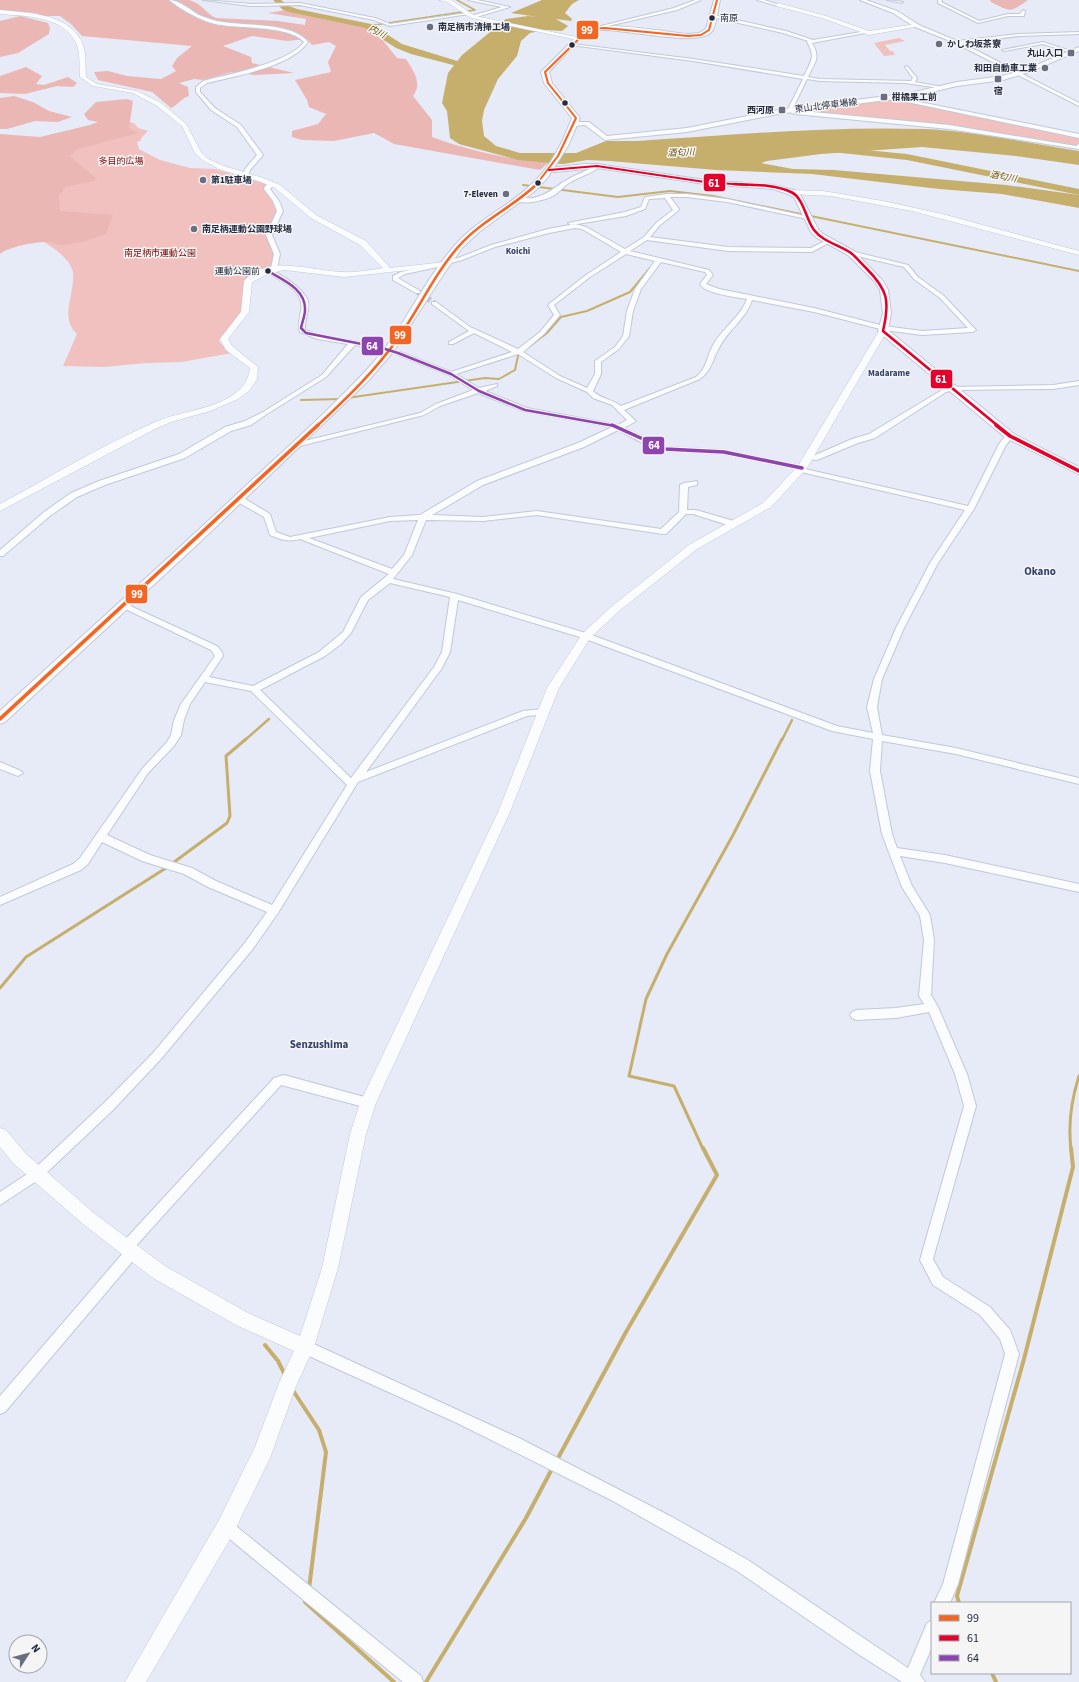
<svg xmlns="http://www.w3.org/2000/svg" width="1079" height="1682" font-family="'Source Sans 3','Noto Sans JP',sans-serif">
	<rect width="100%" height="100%" fill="#e6ebf7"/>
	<path fill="#f1c1bf" d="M899 38 905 41 885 45 890 51H893L895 55 884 56 874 43Z
		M892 99 1079 138V144L1077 146 943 125 794 111Z
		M131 122 135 124 138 128 148 131 142 137 140 141 137 142 139 149 160 160 190 168 215 169 267 184C277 207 282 209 267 232L275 252 272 265 251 277 240 315 220 338 219 341 226 350 232 353 182 362 146 363 103 367 63 366 77 334C59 317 75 295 73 273 71 257 46 243 34 236L16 158Z"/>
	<path fill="#eab7b5" d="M0 0H189C202 3 205 13 216 18L278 21 305 25 306 19 268 13 287 10 298 14 366 28 381 38 397 58 406 59C413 70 423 83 413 96L432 120V137C470 151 507 159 548 163L540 170 394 144 374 133 334 141 302 140 292 137V131L318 124 326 114 309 107 307 100 295 80 331 72 328 62 336 46 329 42 312 45 307 39 287 41 252 36 223 46 251 57 252 63 294 73 255 75 232 72 203 80 194 79 179 83 188 87 189 96C181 98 178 105 171 108L152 92 98 80 94 72 108 71 127 76 161 79 176 71 172 66 177 58 192 46 82 36 71 24 60 16H44L36 13 0 10Z
		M990 0H1028C1009 13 1011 12 991 2Z
		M20 16 48 23 50 28 49 34 18 53 0 57V21Z
		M26 67 42 76 36 84 44 85 68 77 77 83 73 87 57 86 25 94 0 93V76Z
		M14 96 33 102 49 111 72 117 58 122 35 121 7 129H0V98Z
		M127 99 133 101 129 128 138 133 78 149 70 156 98 180 66 187 59 195 60 211 113 215 106 234C92 239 75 245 60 245 56 245 52 242 48 242 38 241 7 247 0 254V134L40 137 90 125 98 122 88 120 84 114 96 102Z"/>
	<path fill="#c6af6d" d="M542 0H579L572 4 565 13 572 19 571 21 556 19 568 26 562 31 546 30 530 33 521 41 517 56 498 79 484 110 482 121 484 136 496 146 520 153H576L606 141H637C732 135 828 126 923 129 975 131 1028 143 1079 151V165L1016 156 922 147 821 154 767 161 761 163 793 169 834 170 1006 185 1079 195V208L1002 194 939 189 812 174 716 170 609 161 587 160 564 164 548 163 518 160 459 144 450 138 447 111 442 103 448 73 462 55 506 19 528 16 538 17 511 13Z"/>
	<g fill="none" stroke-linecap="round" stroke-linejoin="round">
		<path stroke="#c6af6d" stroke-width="1.5" d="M368 26 475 10 457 0"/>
		<path stroke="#c6af6d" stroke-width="2" d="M523 185 618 197 670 191 713 196 1079 271
			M530 346 547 333 561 317 587 311 630 292 650 268
			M347 398 485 378 499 379 515 370 518 356 522 352
			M301 400 341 399"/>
		<path stroke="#c6af6d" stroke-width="2.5" d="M245 740 269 719
			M782 740 792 720"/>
		<path stroke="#c6af6d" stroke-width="3" d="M0 988 26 957 166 868 227 823 230 816 226 756 246 739
			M703 1149 674 1086 629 1076 646 999 667 954 733 835 782 739
			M1071 1149C1068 1125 1072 1098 1079 1076"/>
		<path stroke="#c6af6d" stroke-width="4" d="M265 1345 278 1361 285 1375
			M292 1389 319 1430 326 1452 309 1589
			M557 1460 626 1332 717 1175 703 1148
			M306 1599 305 1602 394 1682
			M959 1603 957 1596 1024 1359 1073 1167 1071 1148
			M992 1673 996 1682
			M426 1682 526 1518 553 1467"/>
		<path fill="#c6af6d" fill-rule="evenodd" d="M273 0H281L289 6 297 9 371 24 402 44 480 68 476 71 411 54 396 48 365 28 293 13 283 10Z
			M835 147 907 154 1079 189V195L907 160 832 152V148Z"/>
		<path stroke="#bfc5d3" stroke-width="6" stroke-dasharray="6 3" stroke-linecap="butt" d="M418 292 434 303"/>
		<defs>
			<path id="minor" d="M169 0C180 0 190 10 199 15 207 18 214 21 223 22 246 26 293 22 308 42 291 67 235 76 207 83L200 88V92L215 108 241 125 263 155 250 170 248 176 243 175 245 169 257 155 237 127 211 110 196 92V87L203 81C228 74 289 63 304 42 289 25 237 29 215 24 199 20 182 10 169 0Z
				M203 0 251 4 300 3 375 18 390 24 467 13 469 14 390 26 374 20 300 5 251 6Z
				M468 0H477L510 7 473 18 471 16 502 7Z
				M695 0H701L677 10 595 29 593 28 674 8Z
				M757 0H764L780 5 778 6Z
				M860 0H866L897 11 919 25 957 41 1019 34 1079 32V34L1019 36 962 43 1079 103V106L955 43 915 27 893 13Z
				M887 0 903 2 901 3Z
				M938 0H942L941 2 979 21 1008 14H1020L1023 10 1025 11 1024 16H1008L978 23 938 3Z
				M714 15 786 31 813 40 867 31 865 33 812 43C821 58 815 62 808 77L820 79 911 81 913 78 905 67 907 66 917 78 915 82 942 87 940 88 905 83 820 81 807 79 792 110 949 125 1076 146 1079 144V149L949 129 795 114 787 111 803 79 693 61 571 45 573 44 693 59 804 76C811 61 816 57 807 42L808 41 783 33 712 17Z
				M1043 42 1074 52 1072 53 1043 44 1004 51 1002 50Z
				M890 96 1079 134V138L888 98Z
				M595 165 600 166C591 175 579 176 569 183 564 186 560 191 555 195 545 200 525 206 515 200 521 196 530 200 537 197 551 193 555 186 567 180 576 174 586 172 595 165Z
				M272 182 275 184 270 189 279 201 283 211 272 235 280 254 277 269 274 271 271 269 274 254 266 235 277 211 273 201 264 189 265 186Z
				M667 194H687L727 199 810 217 807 219 727 202 687 197H670L679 209 678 211 660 225 650 237 728 247 811 248 827 240 832 241 812 252 728 251 647 240 630 251 709 270 713 275 706 284 719 289 814 308 884 326 922 331 968 328 940 298 914 279 904 267 849 254V252L851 251 908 265 918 277 944 296 976 330 973 332 922 335 884 330 814 312 752 300C746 319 728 330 719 348 712 360 712 370 700 379L624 410 636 421 624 428 666 447 724 450 802 466H805V469L968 506 999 444 1007 434 1014 436 1006 445 974 509 938 563 904 628 882 679 877 707 882 735 956 748 1079 778V784L956 754 882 741 880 771 892 834 897 848 945 855 1079 884V892L945 863 900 856 912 886 930 915 934 940 931 995 938 1007 967 1074 976 1106 933 1259 943 1277 990 1307 1010 1330 1019 1354 958 1584 950 1603H934L943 1584 1005 1354 1000 1339 980 1315 933 1285 920 1260 964 1106 955 1074 929 1012 896 1018 856 1020 852 1018 850 1015 852 1012 856 1010 896 1008 924 1004 919 996 924 940 920 916 902 887 882 834 870 771 873 739 832 731 583 638 458 600 450 652 442 668 366 772 523 711 544 709 547 710 549 712 547 714 527 716 358 782 278 913 252 950 161 1059 113 1110 41 1178 0 1205V1192L33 1170 105 1102 153 1053 244 944 267 912 208 887 184 874 142 861 102 842 88 864 81 870 0 905V897L73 864 80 858 142 769 167 742 171 735 174 720 181 704 215 656 211 650 119 606 123 603 126 604 217 646 222 652 223 656 209 677 253 686 319 652 343 632 361 597 389 574 300 539C288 542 281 540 270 535L264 517 236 501V497H242L270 514 276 532 290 537 390 517 420 515 477 481 578 443 612 427 523 411 478 393 440 406 424 415 292 448V444L420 413 436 404 473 390 449 375 396 354V352H400L451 372 512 352 474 333 453 344H449V342L469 331 432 304V302H436L470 327 518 349 540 332 554 315 548 305 549 304 586 275 621 252 582 229 575 228 549 233 495 247 462 260 448 264 447 265 405 274 398 278 420 291V293H416L393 280V276L401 272 444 262 445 261 458 258 491 245 548 229 575 224 586 227 625 249 644 237 656 223 673 210 665 198 649 199 645 209 626 216 571 225 568 223 625 212 641 207 645 197ZM626 254 655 261 635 289 627 311 623 336 615 347 595 361V374L587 388 560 376 523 352 544 334 560 315 554 305 590 277ZM661 262 705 272 707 275 700 284C705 294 736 297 747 299 740 318 721 329 712 347 706 359 707 368 696 377L621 406C612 399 601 399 593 391L601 374V362L619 349 629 336 633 311 641 289ZM518 354 556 378 587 392 593 398 612 405 627 420 618 425 527 408 485 391 497 386V384L479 388 456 374ZM618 430 650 447 665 451 724 454 798 469 801 472 965 510 930 563 896 628 874 679 867 707 873 733 837 726 589 634 457 594 393 579 412 555 426 520 483 521 537 515 663 534H666L686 514H693L731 526H737V522L696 510H687L688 487 697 485V481L684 483 680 485 679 512 661 529 537 511 483 517 432 515 483 485 584 447ZM418 520 404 555 392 569 309 538 390 521ZM390 583 450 597 442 652 434 667 351 778 260 690 325 656 341 644 351 633 368 600ZM205 682 251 691 347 785 272 905 216 881 192 868 150 855 107 835 148 773 174 746 181 735 184 720 190 704Z
				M266 270C277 269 305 290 308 301 310 311 304 320 305 330L319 335 382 346 385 348 382 350 355 345 326 377 267 414 251 425 231 431 185 458 105 485 77 497 50 516 3 556H0V550L44 512 71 493 99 481 179 454 225 427 245 421 263 412 322 375 348 344 317 339 300 332C297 325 300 318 301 311 305 290 281 281 266 272Z
				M1079 381V385L1053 389 954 390 946 392 875 438 858 443 817 460 808 459 804 457 808 455 813 456 852 439 869 434 942 390 952 387 1053 385Z
				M0 762 21 771 23 773 18 776 0 769Z
				M284 1075 368 1098 372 1099 374 1103 372 1107 368 1108 281 1085 135 1247 138 1252 137 1256 5 1412 0 1414V1396L123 1253 120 1248 121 1244 274 1078Z
				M305 1340 519 1438 672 1517 748 1560 908 1668 927 1623 932 1620V1647L920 1675 925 1682H902L861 1656 737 1571 611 1500 457 1423 300 1352 298 1347 300 1342Z
				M226 1520 231 1522 421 1676 423 1682H403L221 1532 219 1527 221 1522Z"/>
			<path id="tertiary" d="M439 0H451L475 16 581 38 578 40 471 18 447 2Z
				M778 3 826 16 869 31 917 24 920 26 869 35 822 18 776 6Z
				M0 10C27 13 66 13 81 40 87 51 85 65 86 77L97 84 137 91 161 103 186 124 201 152 208 159 224 166 266 179 280 185 316 215 366 241 390 268 445 262 449 264 445 266 344 277 284 270 268 274 252 282 249 312 228 339 232 346 258 367 257 379 249 391 238 399 210 411 171 422 155 429 0 511V504C50 477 101 446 153 423 179 411 209 411 233 395 244 387 248 381 250 368L226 350 220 339 241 312 244 281C268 254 313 271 342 272 355 273 370 270 383 268L360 245 311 218 275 188 261 182 219 169 204 161 195 153 182 126 157 106 133 93 93 86 80 77C79 66 81 51 75 41 62 16 24 16 0 14Z
				M788 190 823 191 883 201 942 214 1079 251V255L912 211 831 196 791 194 787 192Z
				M883 328 887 331 807 468 771 507 697 549 619 611 590 638 559 688 510 812 376 1103 366 1134 338 1268 314 1347 296 1386 270 1458 233 1534 146 1682H125L219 1520 255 1447 279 1383 294 1351 236 1325 153 1278 83 1224 13 1163 0 1147V1128L6 1130 25 1153 95 1214 165 1266 248 1313 300 1336 322 1268 350 1134 360 1103 498 812 547 688 582 634 611 607 689 545 763 503 798 466 879 331Z"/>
			<path id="secondary" d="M1079 47V51L1029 72 1003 80 957 86 910 97 778 114 687 132 605 140 585 125 574 126 570 124 574 122H589L607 136 687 128 778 110 910 93 957 82 1002 76 1025 70Z
				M585 164H597L705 180 774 185 794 190 801 196 818 229 823 234 854 251 883 281 888 290 891 313 888 330 1014 434 1079 467V474L1006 438 880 333 878 331 883 313 880 290 875 282 848 255 817 238 811 232 794 197 788 194 773 189 705 184 597 168 555 172 545 170 549 168Z"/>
			<path id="primary" d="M714 0H720C718 9 717 21 713 30 702 51 613 24 590 31 582 34 556 65 549 72L552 83 580 118 568 146 548 177 535 191 479 232 462 248 443 275 393 352 368 381 200 542 5 722 0 724V711C84 634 169 558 252 480 293 442 335 405 372 364 405 327 423 281 456 244 478 219 510 206 534 182 552 165 563 141 572 118L544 83 541 72 583 30C601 20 665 32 688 34L699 33 706 29Z"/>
		</defs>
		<use href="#minor" stroke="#c2c8d8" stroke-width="2"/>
		<use href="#tertiary" stroke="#c2c8d8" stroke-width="1"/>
		<use href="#secondary" stroke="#c2c8d8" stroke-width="2"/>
		<use href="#primary" stroke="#c2c8d8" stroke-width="2"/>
		<use href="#minor" fill="#fbfcfe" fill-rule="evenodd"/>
		<use href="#tertiary" fill="#fbfcfe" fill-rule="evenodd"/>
		<use href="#secondary" fill="#fbfcfe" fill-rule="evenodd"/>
		<use href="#primary" fill="#fbfcfe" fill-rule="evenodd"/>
		<defs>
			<path id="bus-1-far2" d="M536 185 558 156 576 118 548 83 545 72 589 29 605 28 688 36 701 35 709 30 717 0"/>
			<path id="bus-1-far1" d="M317 426C347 398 376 370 399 337 420 307 435 273 459 246 481 221 513 207 537 184"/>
			<path id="bus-1" d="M0 719 318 425"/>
			<path id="bus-2-far2" d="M549 170 597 166 705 182 747 185"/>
			<path id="bus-2-far1" d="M734 184C752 185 774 184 791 192 804 198 806 220 814 230 823 242 840 245 851 253 856 257 861 263 866 268 888 290 890 301 883 331L998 426"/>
			<path id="bus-2" d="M996 425 1010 436 1079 471"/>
			<path id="bus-3-far1" d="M268 271C283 280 306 289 305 310 305 316 302 322 301 328L306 333 382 348 398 353 451 374 479 391 525 410 615 426"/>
			<path id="bus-3" d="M612 425 665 449 724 452 802 468"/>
		</defs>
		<use href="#bus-1-far2" stroke="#f5f5f5" stroke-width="3.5"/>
		<use href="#bus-1-far1" stroke="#f5f5f5" stroke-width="4.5"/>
		<use href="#bus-1" stroke="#f5f5f5" stroke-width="6"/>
		<use href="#bus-2-far2" stroke="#f5f5f5" stroke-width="3.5"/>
		<use href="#bus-2-far1" stroke="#f5f5f5" stroke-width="4.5"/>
		<use href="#bus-2" stroke="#f5f5f5" stroke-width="6"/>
		<use href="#bus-3-far1" stroke="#f5f5f5" stroke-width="4.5"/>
		<use href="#bus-3" stroke="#f5f5f5" stroke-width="6"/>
		<use href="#bus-1-far2" stroke="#f26522" stroke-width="2"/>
		<use href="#bus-1-far1" stroke="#f26522" stroke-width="2.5"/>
		<use href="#bus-1" stroke="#f26522" stroke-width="3.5"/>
		<use href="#bus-2-far2" stroke="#e4002b" stroke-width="2"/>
		<use href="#bus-2-far1" stroke="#e4002b" stroke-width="2.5"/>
		<use href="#bus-2" stroke="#e4002b" stroke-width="3.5"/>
		<use href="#bus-3-far1" stroke="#8e44ad" stroke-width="2.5"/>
		<use href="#bus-3" stroke="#8e44ad" stroke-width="3.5"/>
	</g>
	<g fill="#252c41" stroke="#f5f5f5" stroke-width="1.5">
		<circle cx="712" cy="18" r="3.5"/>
		<circle cx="572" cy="45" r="3.5"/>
		<circle cx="565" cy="103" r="3.5"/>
		<circle cx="538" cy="183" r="3.5"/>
		<circle cx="268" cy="271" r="3.5"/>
	</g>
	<g fill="#696f81" stroke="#f5f5f5" stroke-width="1.5">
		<circle cx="430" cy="27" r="4"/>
		<circle cx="939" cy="44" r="4"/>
		<rect x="1067" y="49" width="8" height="8" rx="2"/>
		<circle cx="1045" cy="68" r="4"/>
		<rect x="994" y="75" width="8" height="8" rx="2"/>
		<rect x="880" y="93" width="8" height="8" rx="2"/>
		<rect x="778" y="106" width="8" height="8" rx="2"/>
		<circle cx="203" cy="180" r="4"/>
		<circle cx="506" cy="194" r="4"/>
		<circle cx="194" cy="229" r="4"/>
	</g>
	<g text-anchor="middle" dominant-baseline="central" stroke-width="3" stroke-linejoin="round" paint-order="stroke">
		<g font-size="9" fill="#252c41" stroke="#f5f5f5" text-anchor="start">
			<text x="720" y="18">南原</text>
			<text x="260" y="271" text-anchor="end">運動公園前</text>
		</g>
		<g font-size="9" font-weight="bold" fill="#252c41" stroke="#f5f5f5" text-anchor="start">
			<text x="438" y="27">南足柄市清掃工場</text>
			<text x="947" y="44">かしわ坂茶寮</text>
			<text x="1063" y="53" text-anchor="end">丸山入口</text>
			<text x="1037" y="68" text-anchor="end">和田自動車工業</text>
			<text x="998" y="91" text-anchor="middle">宿</text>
			<text x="892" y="97">柑橘果工前</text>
			<text x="774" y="110" text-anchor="end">西河原</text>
			<text x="211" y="180">第1駐車場</text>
			<text x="498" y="194" text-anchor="end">7-Eleven</text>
			<text x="202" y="229">南足柄運動公園野球場</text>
		</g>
		<g font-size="9" font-style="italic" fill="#6a5102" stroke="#f5f5f5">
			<text transform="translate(377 32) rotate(28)">内川</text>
			<text transform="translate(681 153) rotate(-2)">酒匂川</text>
			<text transform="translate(1003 177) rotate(11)">酒匂川</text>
		</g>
		<g font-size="9" fill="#252c41" stroke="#f5f5f5">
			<text transform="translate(826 106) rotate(-7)">東山北停車場線</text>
		</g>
		<g font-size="9" fill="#7e0305" stroke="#f5f5f5">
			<text x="121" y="161">多目的広場</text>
			<text x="160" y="253">南足柄市運動公園</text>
		</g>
		<g font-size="9" font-weight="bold" fill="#32426f" stroke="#f5f5f5">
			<text x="518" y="251">Koichi</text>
			<text x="889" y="373">Madarame</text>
		</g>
		<g font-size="11" font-weight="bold" fill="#32426f" stroke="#f5f5f5">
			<text x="1040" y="571">Okano</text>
			<text x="319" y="1044">Senzushima</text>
		</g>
	</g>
	<g stroke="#f5f5f5" stroke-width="1.5">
		<rect x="576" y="20" width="23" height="20" rx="4" fill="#f26522"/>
		<rect x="703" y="173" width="23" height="19" rx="4" fill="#e4002b"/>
		<rect x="389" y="325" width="23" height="20" rx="4" fill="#f26522"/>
		<rect x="361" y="336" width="23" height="20" rx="4" fill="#8e44ad"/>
		<rect x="930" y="369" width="23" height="20" rx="4" fill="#e4002b"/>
		<rect x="642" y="436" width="23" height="19" rx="4" fill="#8e44ad"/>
		<rect x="125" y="584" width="23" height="20" rx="4" fill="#f26522"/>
	</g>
	<g font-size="11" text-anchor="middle" font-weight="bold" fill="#fff">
		<text x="587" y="34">99</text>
		<text x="714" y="187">61</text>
		<text x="400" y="339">99</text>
		<text x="372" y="350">64</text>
		<text x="941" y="383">61</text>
		<text x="654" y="449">64</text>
		<text x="137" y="598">99</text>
	</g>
	<rect x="931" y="1602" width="140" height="72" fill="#f5f5f5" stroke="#a2a5ad"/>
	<rect x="939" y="1615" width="20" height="6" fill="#f26522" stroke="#a2a5ad"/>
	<text x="967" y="1622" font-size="12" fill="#252c41">99</text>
	<rect x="939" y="1635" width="20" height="6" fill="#e4002b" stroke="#a2a5ad"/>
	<text x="967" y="1642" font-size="12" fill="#252c41">61</text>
	<rect x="939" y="1655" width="20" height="6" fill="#8e44ad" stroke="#a2a5ad"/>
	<text x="967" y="1662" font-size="12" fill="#252c41">64</text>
	<g transform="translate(28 1654) rotate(54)"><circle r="19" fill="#f5f5f5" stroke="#a2a5ad"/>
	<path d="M0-3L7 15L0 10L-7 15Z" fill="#696f81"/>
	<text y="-6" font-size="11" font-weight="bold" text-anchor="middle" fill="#252c41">N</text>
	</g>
</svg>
